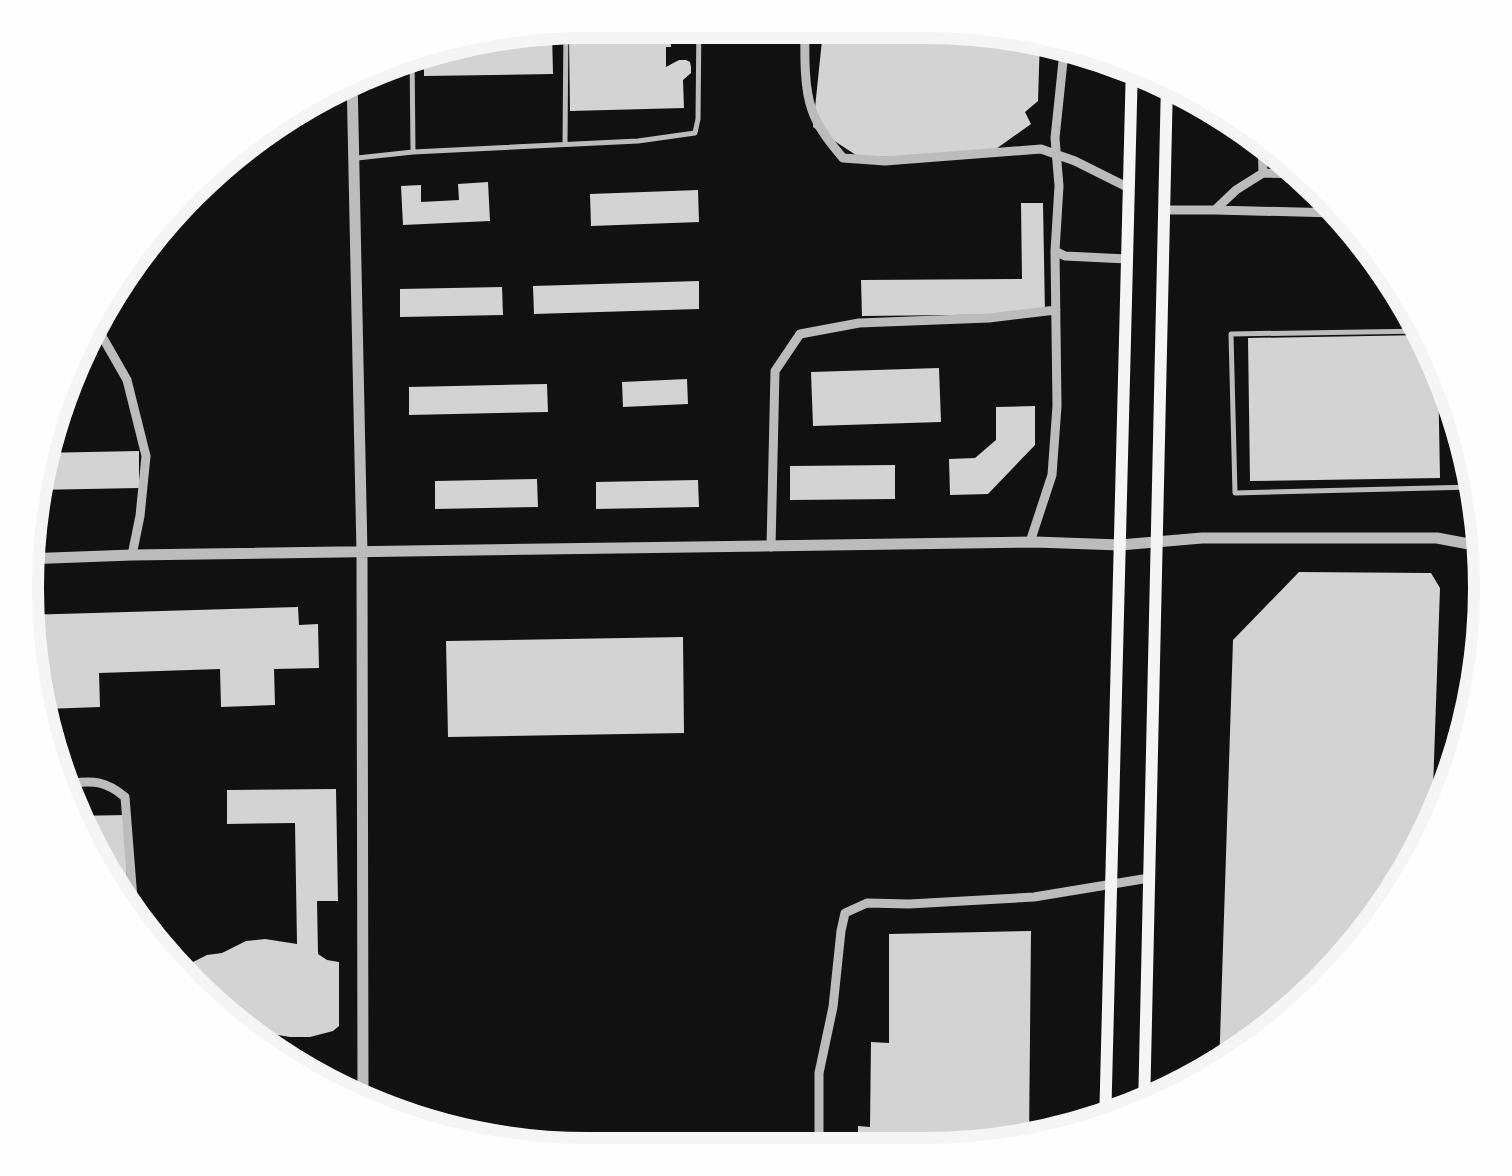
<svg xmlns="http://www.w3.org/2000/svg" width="1512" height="1176" font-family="'Roboto Condensed',sans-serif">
	<rect width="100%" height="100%" fill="#111"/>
	<path fill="#d3d3d3" d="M824 21H961L1040 37 1038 101 1025 112 1031 124 986 156 859 157 813 127Z
		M552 32 553 74 424 76V46L440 40 485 34Z
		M671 33V47H666V67L679 60H686L690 62 691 67V73L683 80 684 108 570 111 569 35Z
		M488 182 490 221 403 225 401 186 421 185V202L459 200 458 184Z
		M698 190 699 222 591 226 590 194Z
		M1021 203H1043L1045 314 862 316 861 280 1022 279Z
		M699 281V309L534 314 533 286Z
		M502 287 503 315 400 317V289Z
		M1426 335 1438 369 1440 478 1250 481 1248 338Z
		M939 368 941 422 813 426 811 372Z
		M687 379 688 404 623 407 622 382Z
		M547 384 548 412 409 415V387Z
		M1035 406V445L988 494 950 495 949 459 975 458 996 440V407Z
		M139 451V488L33 490 38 453Z
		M895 465V499L790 500V466Z
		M537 479 538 507 435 509V481Z
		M698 480 699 507 596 509V482Z
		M1299 572 1431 573 1440 588 1432 818 1375 933 1219 1070 1233 640Z
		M1481 605 1473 729H1470L1473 617Z
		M298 607 299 625 318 624 319 668 274 669 275 705 221 707 220 669 99 673 100 707 45 709 44 674H31L24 615Z
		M683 637 684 733 448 737 446 641Z
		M336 789 338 901H317L318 954 327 960 339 962V1026L333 1031 310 1037H290L266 1033 210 1009 183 985 185 966 207 955 222 953 246 941 265 939 297 944 295 823 227 824V790Z
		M126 815 127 898H116L96 872 73 816Z
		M1031 931 1029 1141 962 1155 858 1153V1126L870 1127 871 1042 889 1043V934Z
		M703 1136 729 1140 728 1150H701Z"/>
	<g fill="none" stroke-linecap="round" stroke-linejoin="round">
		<path stroke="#bcbcbc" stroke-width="5" d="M412 51 413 152
			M565 144 566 23
			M357 158 413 152 638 141 695 133 698 119 699 20
			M1425 331 1231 334 1235 493 1473 487
			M1473 471 1474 542"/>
		<path stroke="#bcbcbc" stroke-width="9" d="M805 21C805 47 803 86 812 110 818 128 831 144 843 158L885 161 1041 149 1075 161 1129 188
			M1262 133 1263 173
			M1164 210H1215L1236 190 1263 173 1302 174
			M1215 210 1336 213
			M1055 251 1065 256 1127 259
			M91 317 127 380 146 456 140 516 132 555
			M1030 542 1052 475 1057 406 1055 251 1059 186 1055 138 1065 42
			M771 547 775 371 800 334 859 323 989 318 1056 310
			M59 784C89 782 101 777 125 797L133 899 132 919
			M819 1152V1073L833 1007 841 931 845 913 867 903 909 904 1034 897 1149 878"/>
		<path stroke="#bcbcbc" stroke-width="11" d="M352 76 362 553 363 1098
			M24 559 132 555 1035 542 1120 545 1202 538H1437L1485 547"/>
		<path stroke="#f5f5f5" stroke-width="12" d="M1144 1109 1167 82
			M1105 1126 1132 64"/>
	</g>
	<path d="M0 0H1512V1176H0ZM588 38H924A550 550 0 0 1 1474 588V588A550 550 0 0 1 924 1138H588A550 550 0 0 1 38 588V588A550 550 0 0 1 588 38Z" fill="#fefefe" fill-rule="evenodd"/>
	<path fill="none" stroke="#f5f5f5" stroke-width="12" d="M588 38H924A550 550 0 0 1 1474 588V588A550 550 0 0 1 924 1138H588A550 550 0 0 1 38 588V588A550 550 0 0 1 588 38Z"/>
</svg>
